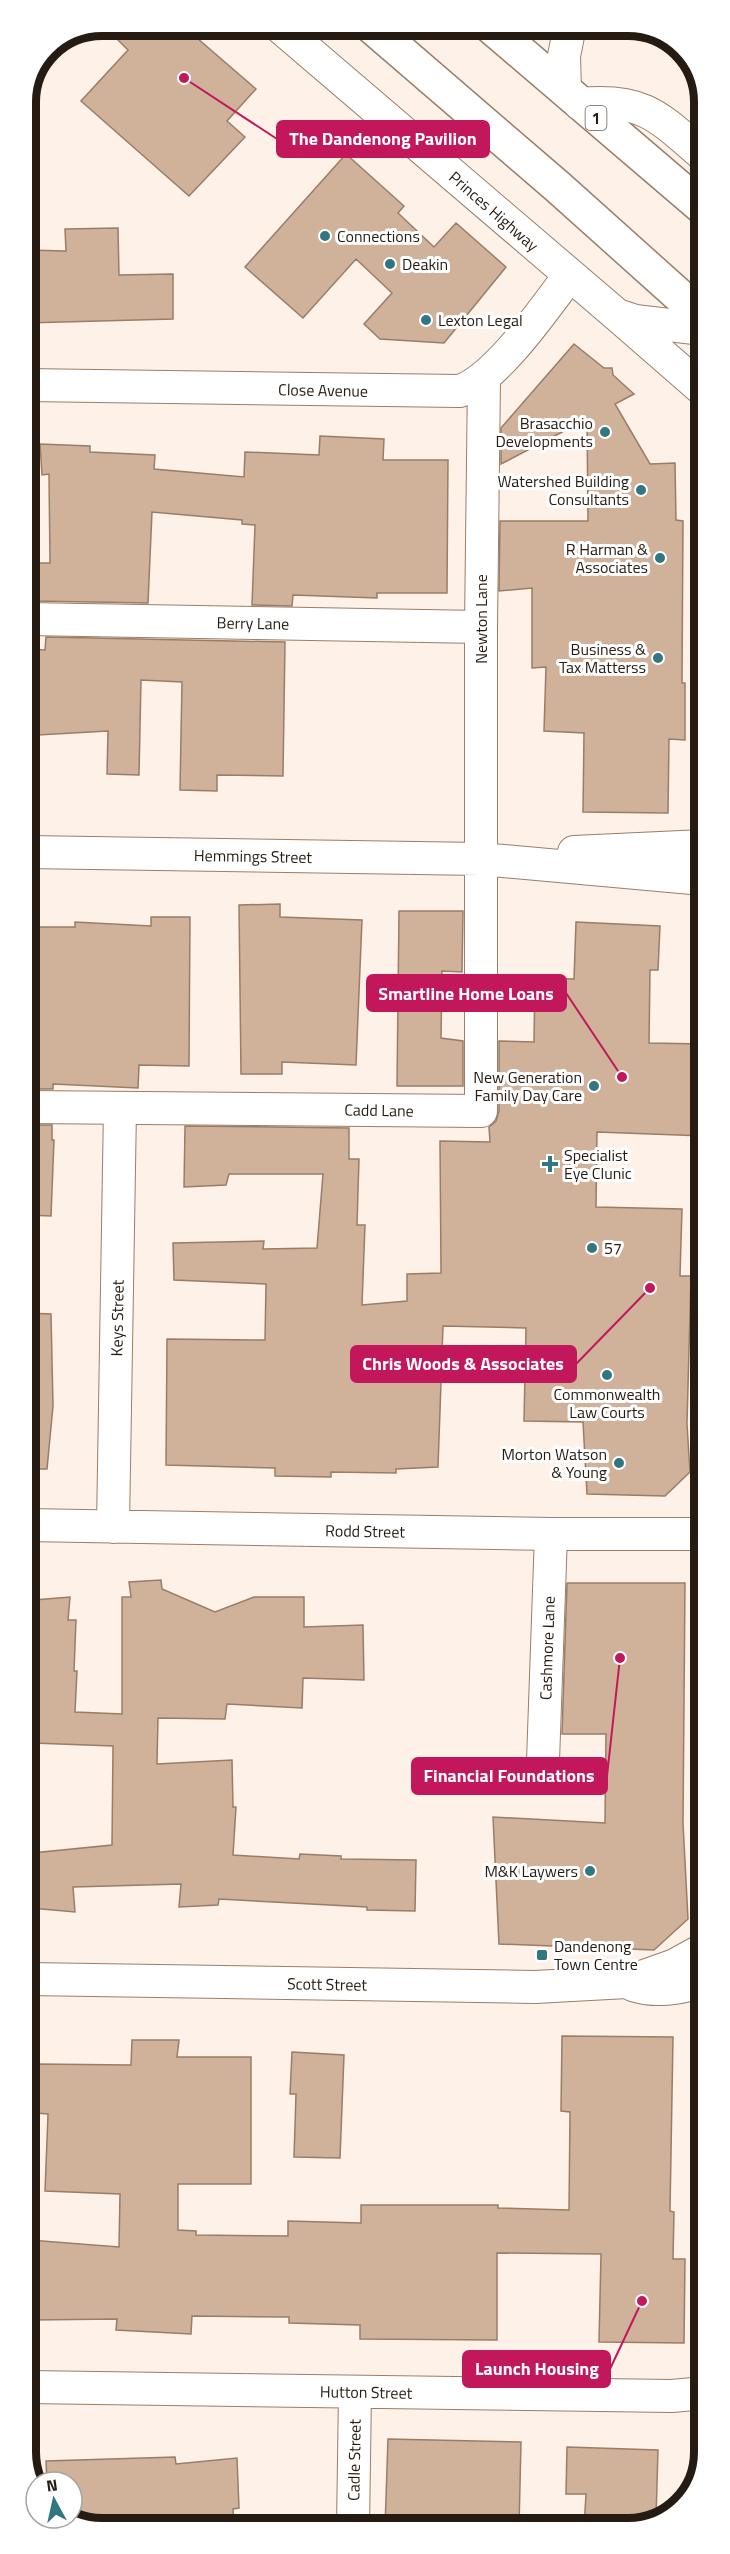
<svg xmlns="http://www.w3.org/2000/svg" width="730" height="2554" font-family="'Titillium Web',sans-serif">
	<rect width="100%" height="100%" fill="#fef1e7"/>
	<path fill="#d0b19a" stroke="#997d66" stroke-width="1.5" d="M132 26H183L256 89 227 121 245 137 189 196 81 101 128 50 118 40Z
		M346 154 404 206 398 213 434 247 456 223 506 267 444 343 380 339 364 324 392 293 356 259 303 318 245 267Z
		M118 228 119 275 173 274V319L26 323V250L66 251 65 229Z
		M574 344 604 368H612L613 375 634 394 615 404 650 464 675 463 676 520 683 521 682 683H685V740L669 739 668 813 583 812 584 733 544 731 546 667 532 668V588L499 591 500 521H588L587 419 501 464V428Z
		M320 436 384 439 383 460H448L447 593H377V598L293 595 292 606 252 605 255 525 242 524V520L152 512 148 603 34 601 37 563H50L49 474 42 475 40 444 90 446V452L155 455 154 469 244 477 245 452 319 455Z
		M46 637 285 642 283 776 217 775V791L180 790 182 682 141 680 139 775 107 774 108 731 38 735 37 677H34L31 649 45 650Z
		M280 904V917L362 920 356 1065 282 1062V1074H241L239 905Z
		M399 911H463L462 972 442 971 441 1038 463 1041V1086H397Z
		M151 917H190L189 1066 139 1065 138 1088 53 1084V1089H26V927H75V922L151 926Z
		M576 922 660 926 658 970H650L649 1043 704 1044V1136L597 1132 596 1207 682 1209 680 1276H691L687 1424 690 1472 665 1496 587 1494 583 1422 524 1421 526 1328 443 1326 438 1467 396 1469V1473L331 1472V1477L275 1476V1468L166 1465 167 1339 265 1340 266 1284 174 1280 173 1243 264 1241 263 1249 317 1248 323 1174H229L226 1185 184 1187 185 1126 349 1128V1159H359L357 1225H365L362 1305 407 1301V1274L441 1273 440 1141 490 1142 489 1127 496 1121 499 1111V1041L534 1042 535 978 574 979Z
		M26 1125H52V1140H54L51 1216 26 1215Z
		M26 1313 51 1314 53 1406 47 1469H26Z
		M161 1580 162 1589 215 1612 254 1597H304V1627L363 1625 364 1680 303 1678 302 1708 227 1704 225 1719 158 1718 157 1764 232 1760 233 1807H236L233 1855 299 1859 300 1854 341 1856V1859L416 1860 415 1911 367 1910V1907L219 1899 218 1905 179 1907 181 1884 73 1887 75 1912 31 1908 32 1853 112 1845 113 1746 33 1743 31 1670 34 1600 70 1597 68 1620H76L74 1671H77L75 1712 122 1714V1597H131L129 1582Z
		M567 1583H685L683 1823 688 1919 654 1950 499 1944 493 1817 605 1823 606 1734H562Z
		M562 2036 673 2037 670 2211 674 2212 673 2259H685L684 2343 599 2342 601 2254 497 2253V2340L360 2339V2325L289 2323V2317L192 2316 191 2334 116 2330 117 2319 31 2320 30 2240 119 2247 120 2194 45 2191 48 2114 36 2113 38 2064 131 2065 132 2040H179L177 2057H251V2184H178V2230L196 2231V2235L288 2236V2221L361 2223V2205H498V2208L569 2210 570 2112 561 2111Z
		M292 2052 344 2055 340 2158 294 2157 296 2094H290Z
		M388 2439 521 2442 519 2527 385 2528Z
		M567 2447 658 2450 656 2519 643 2527H584L586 2494H566Z
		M175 2457 176 2464 237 2458 239 2508 233 2509 234 2528H96L72 2518V2482H47L46 2461Z"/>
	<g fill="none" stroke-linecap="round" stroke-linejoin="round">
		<defs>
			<path id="minor" d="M279 26 617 315 635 321 703 329
				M565 90 564 56 570 26
				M580 104C643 98 658 116 703 155
				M618 316 703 390
				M26 385 460 391C497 378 544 309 569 276
				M26 619 481 627
				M26 852 481 859 703 879
				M574 852 703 846
				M26 1107 481 1111V627L484 378
				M26 1525 551 1534H704
				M113 1527 120 1108
				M543 1761 551 1534
				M27 1979 535 1987 627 1982 675 1965 704 1949
				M633 1985C657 1993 681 1988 704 1981
				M27 2387 672 2396 704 2393
				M353 2528 355 2392"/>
			<path id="highway" d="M371 26 558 187 703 317
				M490 26 703 208"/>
		</defs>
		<use href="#minor" stroke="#9b7e68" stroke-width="34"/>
		<use href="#highway" stroke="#9b7e68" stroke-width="36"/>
		<use href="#minor" stroke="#fff" stroke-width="32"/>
		<use href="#highway" stroke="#fff" stroke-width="33"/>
	</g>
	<g fill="#307782" stroke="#fff" stroke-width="2">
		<circle cx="325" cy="236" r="6"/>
		<circle cx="390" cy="264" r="6"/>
		<circle cx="426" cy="320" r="6"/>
		<circle cx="605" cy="432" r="6"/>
		<circle cx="641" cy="490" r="6"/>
		<circle cx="660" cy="558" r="6"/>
		<circle cx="658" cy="658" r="6"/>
		<circle cx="594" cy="1086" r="6"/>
		<path d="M547 1155h6v6h6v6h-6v6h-6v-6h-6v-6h6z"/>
		<circle cx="592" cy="1248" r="6"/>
		<circle cx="607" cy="1375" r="6"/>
		<circle cx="619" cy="1463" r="6"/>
		<circle cx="590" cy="1871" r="6"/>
		<rect x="536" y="1949" width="12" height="12" rx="3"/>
	</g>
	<g text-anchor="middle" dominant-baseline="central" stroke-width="6" stroke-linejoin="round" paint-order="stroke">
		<rect fill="#fff" stroke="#675f59" stroke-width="1.5" x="585.5" y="106" width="21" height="24" rx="4.5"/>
		<g font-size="15" font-weight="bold" fill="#261b12">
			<text x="596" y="118">1</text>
		</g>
		<g font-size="16" fill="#261b12" stroke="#fff">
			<text transform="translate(494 211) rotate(41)">Princes Highway</text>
			<text transform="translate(323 390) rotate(1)">Close Avenue</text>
			<text transform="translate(481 619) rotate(-90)">Newton Lane</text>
			<text transform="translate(253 623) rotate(1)">Berry Lane</text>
			<text transform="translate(253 856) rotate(1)">Hemmings Street</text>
			<text transform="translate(379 1110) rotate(1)">Cadd Lane</text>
			<text transform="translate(117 1318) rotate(-89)">Keys Street</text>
			<text transform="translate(365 1531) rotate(1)">Rodd Street</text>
			<text transform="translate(547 1648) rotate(-88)">Cashmore Lane</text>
			<text transform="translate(327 1984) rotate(1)">Scott Street</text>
			<text transform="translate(366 2392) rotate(1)">Hutton Street</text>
			<text transform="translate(354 2460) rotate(-89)">Cadle Street</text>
		</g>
		<g font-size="16" fill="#261b12" stroke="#fff" text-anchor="end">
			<text x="337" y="236" text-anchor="start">Connections</text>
			<text x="402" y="264" text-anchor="start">Deakin</text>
			<text x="438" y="320" text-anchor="start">Lexton Legal</text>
			<text x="593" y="423">Brasacchio<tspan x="593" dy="18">Developments</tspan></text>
			<text x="629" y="481">Watershed Building<tspan x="629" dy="18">Consultants</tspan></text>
			<text x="648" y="549">R Harman &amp;<tspan x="648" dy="18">Associates</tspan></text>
			<text x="646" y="649">Business &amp;<tspan x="646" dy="18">Tax Matterss</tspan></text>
			<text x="582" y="1077">New Generation<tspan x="582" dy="18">Family Day Care</tspan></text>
			<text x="564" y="1155" text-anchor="start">Specialist<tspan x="564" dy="18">Eye Clunic</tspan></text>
			<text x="604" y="1248" text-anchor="start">57</text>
			<text x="607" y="1394" text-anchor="middle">Commonwealth<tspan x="607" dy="18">Law Courts</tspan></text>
			<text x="607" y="1454">Morton Watson<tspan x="607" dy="18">&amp; Young</tspan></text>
			<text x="578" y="1871">M&amp;K Laywers</text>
			<text x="554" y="1946" text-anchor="start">Dandenong<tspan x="554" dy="18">Town Centre</tspan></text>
		</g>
	</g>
	<path d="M0 0H730V2554H0ZM102 36H628A66 66 0 0 1 694 102V2452A66 66 0 0 1 628 2518H102A66 66 0 0 1 36 2452V102A66 66 0 0 1 102 36Z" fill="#fff" fill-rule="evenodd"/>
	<path fill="none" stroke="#261b12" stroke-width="8" d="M102 36H628A66 66 0 0 1 694 102V2452A66 66 0 0 1 628 2518H102A66 66 0 0 1 36 2452V102A66 66 0 0 1 102 36Z"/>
	<path fill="none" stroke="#c2185b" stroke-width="2" d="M184 78L277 139M622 1077L566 993M650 1288L576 1364M620 1658L607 1776M642 2301L610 2369"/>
	<g fill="#c2185b" stroke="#fff" stroke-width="2">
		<circle cx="184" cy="78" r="6"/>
		<circle cx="622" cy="1077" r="6"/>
		<circle cx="650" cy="1288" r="6"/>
		<circle cx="620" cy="1658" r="6"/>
		<circle cx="642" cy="2301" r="6"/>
	</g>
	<g fill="#c2185b" stroke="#c2185b" stroke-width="2">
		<rect x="277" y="121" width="212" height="36" rx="6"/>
		<rect x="367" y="975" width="199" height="36" rx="6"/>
		<rect x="351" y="1346" width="225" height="36" rx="6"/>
		<rect x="412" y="1758" width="195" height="36" rx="6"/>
		<rect x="463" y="2351" width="147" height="36" rx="6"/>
	</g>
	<g font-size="18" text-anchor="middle" font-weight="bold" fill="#fff">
		<text x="383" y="145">The Dandenong Pavilion</text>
		<text x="466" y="1000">Smartline Home Loans</text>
		<text x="463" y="1370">Chris Woods &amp; Associates</text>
		<text x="509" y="1782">Financial Foundations</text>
		<text x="537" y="2375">Launch Housing</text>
	</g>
	<g transform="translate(54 2500) rotate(352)"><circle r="28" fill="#ffffff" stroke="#a8a4a0" stroke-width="1.5"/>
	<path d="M0-4.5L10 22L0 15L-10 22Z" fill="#307782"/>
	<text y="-9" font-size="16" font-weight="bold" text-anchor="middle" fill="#261b12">N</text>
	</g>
</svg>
